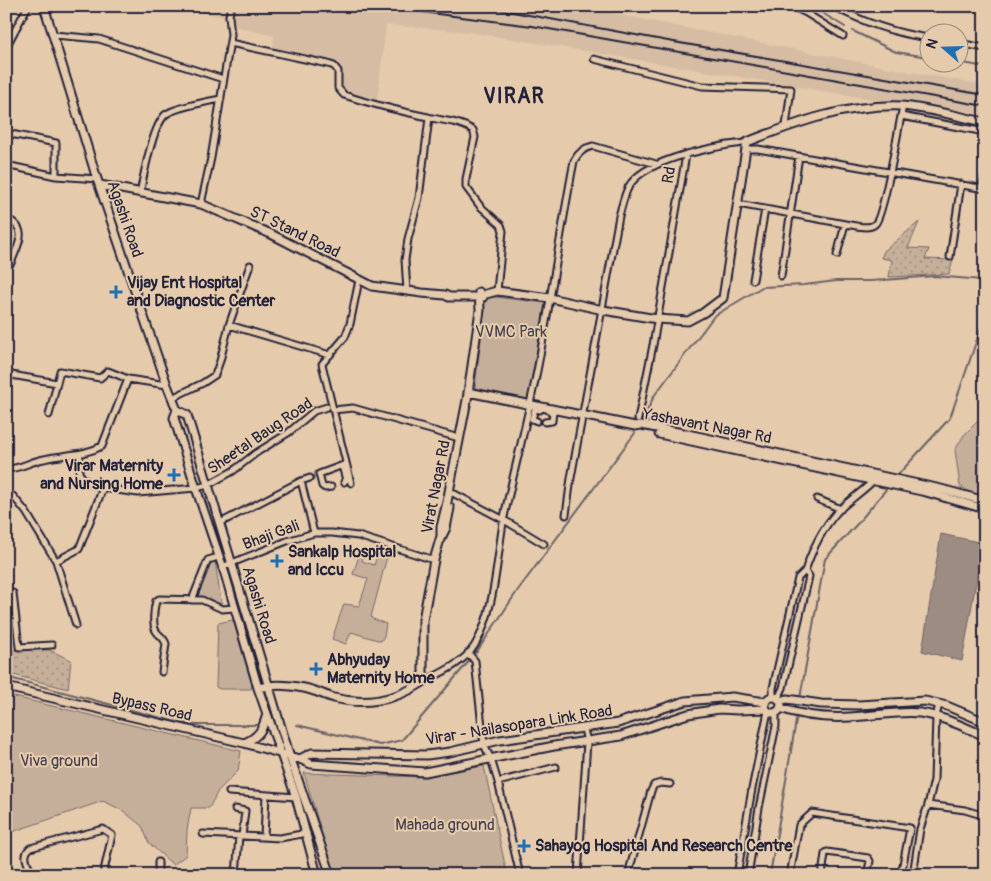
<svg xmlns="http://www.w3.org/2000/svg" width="991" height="881" font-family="Pangolin,sans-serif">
	<defs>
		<pattern id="grass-dots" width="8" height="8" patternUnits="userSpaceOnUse" patternTransform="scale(1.25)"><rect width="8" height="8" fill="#c6af9a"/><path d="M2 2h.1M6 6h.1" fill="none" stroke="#a08e7f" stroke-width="1.8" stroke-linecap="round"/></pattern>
	</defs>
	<rect width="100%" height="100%" fill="#e5caac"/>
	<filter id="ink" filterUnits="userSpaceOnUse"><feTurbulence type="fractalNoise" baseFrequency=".02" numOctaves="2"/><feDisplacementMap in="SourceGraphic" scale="10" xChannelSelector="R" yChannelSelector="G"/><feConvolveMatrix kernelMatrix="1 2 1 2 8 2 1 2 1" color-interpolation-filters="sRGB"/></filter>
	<g filter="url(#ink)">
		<path fill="#d6bca3" d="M193 6H574L910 72 985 85V118L470 32 386 25 377 101 343 90 340 65 273 49 274 36 226 24 227 18 193 10Z"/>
		<path fill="url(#grass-dots)" stroke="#74686a" d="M919 222 908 248 929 249 925 259 953 260 949 274 889 277 892 260 881 258 884 251Z
			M6 650H49L71 660 68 689 6 673Z"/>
		<path fill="#c6af9a" stroke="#74686a" d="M486 296 545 303 528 399 475 388Z
			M985 414V501L960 486 955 450 964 435Z
			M361 550H365L362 561 374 565 379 551 388 553 371 617 373 619 386 624 384 636 381 641 351 632 346 644 332 639 344 604 359 606 368 579 353 574Z
			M215 561 222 608 198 596 197 592 210 562Z
			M233 620 252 685 251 689H220L216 687 218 623Z
			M6 695 241 751 238 771 218 791 209 808H191L187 830 186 855 173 865 149 843 142 826 122 810 103 801 6 834Z
			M484 766 507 875H334L304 773 423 777Z"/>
		<path fill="#9d8c82" stroke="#6c6266" d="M941 534 983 543 962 661 922 651Z"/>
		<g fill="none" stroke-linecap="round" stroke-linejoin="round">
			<path stroke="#6c6266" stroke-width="2" d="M811 6 845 27
				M853 31 896 52 928 57
				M958 62 985 67
				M641 424 654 396 714 316 762 287 804 285 836 281H871L935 276 982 280
				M896 477 950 418 985 316
				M476 653 518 590 635 433
				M6 677 173 721 196 725H257
				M800 698 825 559 858 523 888 487
				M297 725 380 745 402 740 470 660
				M770 875 797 715"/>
			<defs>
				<path id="street" d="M791 6 806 13 843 36
					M833 6C864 23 895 33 928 38
					M54 35 99 39 223 79
					M230 43 328 64 334 66 338 71V88L344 95C371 104 399 111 428 117 443 121 459 121 473 130L475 137 466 179V187L480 206 501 225 503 231 497 291
					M958 43 985 48
					M6 47 28 6
					M594 59 702 86 791 89 786 126
					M901 116 985 132
					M6 133 56 143V176
					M984 140H985
					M747 149H758L985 189
					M6 165 56 176 97 179
					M982 188 985 176
					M140 193C144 175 152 128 165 115 173 108 209 101 221 99
					M201 204 211 158 231 35 229 16 231 6
					M738 204 845 224
					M6 218C30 229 18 244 11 263
					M837 255 845 224C852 225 869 230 875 224 884 216 899 124 903 106
					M950 257 961 184
					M781 276 799 156
					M753 280 765 209
					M407 291 405 260 408 239 419 198 429 118
					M229 325 330 355
					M6 374 57 383 60 371 100 378 108 371 128 379 167 385
					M172 398 203 383 215 375 220 361 229 325 250 265
					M333 410 353 408 459 438
					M49 415 57 383
					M638 419 653 345 686 155
					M537 421 532 419 535 409 540 410
					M545 422 552 421 553 412 549 411
					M80 454 79 473 82 477 87 482 103 488 138 493 196 488 208 485 233 471 256 453 288 433 314 411 327 407
					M342 466 346 480 344 482
					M6 469C21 469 31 461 44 459 63 454 84 456 102 446L128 379
					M301 481 314 533
					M351 483 322 364 345 337 350 324 359 280
					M331 487 325 488 322 486 319 474 346 464
					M449 491 504 520 544 544
					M13 496 26 512 56 561 76 625
					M817 499 841 509
					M566 515 571 478 619 216C622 206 624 195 629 186 644 161 700 150 728 145 735 144 741 144 747 142
					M220 523 301 481 310 478
					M56 561 79 549 103 488
					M222 567 287 541 314 533H332L358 536 434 560
					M805 571C812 550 822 529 837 512 848 501 862 492 873 481
					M6 594 13 593 19 647 52 645
					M192 600 208 560 215 558
					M468 653 475 661 484 745 491 759 498 782 520 875
					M162 672 166 644C164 637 159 636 156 631 152 624 154 608 156 601L159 599 202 600 222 609 234 608
					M423 682C441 673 464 663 475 645 495 613 497 555 504 517 515 467 528 417 538 366 551 298 561 229 574 161 578 153 583 148 593 146L656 164
					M773 697V688L798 578 805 571 809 576 808 581 783 688 778 698
					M498 782 556 767
					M229 792 296 797
					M928 805 965 810 985 816
					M235 809 245 811 242 836
					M203 834 280 838 307 833
					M264 837 266 795
					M32 875C29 865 21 856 30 848L103 829 112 835 103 875
					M158 875V862
					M236 875 239 836
					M578 875 587 742 584 729
					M628 875 651 791 654 785 661 783 670 784
					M737 875 752 789 768 711
					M748 875 759 808 776 726V711
					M790 875 799 825 812 813 910 828 901 875
					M822 875 825 854 827 852 868 858 870 861 867 875
					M913 875 920 829 928 805 934 780 936 717 939 704"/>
				<path id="secondary" d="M44 6 97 179 167 385 177 410 174 418 196 488 225 574 258 688 296 797 317 875
					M100 185 201 204 271 234 372 286 422 293 445 295 449 297H483
					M486 294 497 291 550 298 603 310 657 319 688 321 703 313 723 298 747 142C798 122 847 104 902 106 927 108 960 117 985 122
					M468 392 635 426 641 425 683 433 941 489 985 501
					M177 410 187 415 290 757 331 875
					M659 434 926 492 985 509
					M442 536 446 528 450 508
					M6 687 244 743 300 759 311 764 425 772 554 746 621 736 688 714 719 709 738 710 766 709
					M258 688C272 684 290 685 304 688 314 690 324 695 334 698 366 706 396 700 423 682V620L434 560 441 536V527L447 502 467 400 480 310 479 292
					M765 705a8 8 0 1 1 16 0a8 8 0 1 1-16 0Z
					M780 701 787 699 821 704 859 705 925 701 947 706 985 722
					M780 708C806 717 836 719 863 716 882 715 901 711 920 713 942 716 964 727 985 736
					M244 743C259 737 263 729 267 714
					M300 759 312 753 427 755 450 752 500 740 618 723 685 701 732 697 765 702"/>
			</defs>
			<use href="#street" stroke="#22223b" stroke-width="9"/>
			<use href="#secondary" stroke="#22223b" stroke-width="11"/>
			<use href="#street" stroke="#e5caac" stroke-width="5"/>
			<use href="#secondary" stroke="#e5caac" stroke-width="7"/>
			<path stroke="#22223b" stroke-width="2" d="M375 6 532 26 985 106
				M480 6 668 41 985 95"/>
		</g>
	</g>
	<g fill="#1f6fb2" stroke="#e5caac" stroke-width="2">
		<path d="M113.5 284.5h5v5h5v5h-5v5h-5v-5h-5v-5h5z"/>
		<path d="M171.5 467.5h5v5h5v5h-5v5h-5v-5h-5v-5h5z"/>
		<path d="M274.5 553.5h5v5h5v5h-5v5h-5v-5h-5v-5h5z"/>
		<path d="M313.5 661.5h5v5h5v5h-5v5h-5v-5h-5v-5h5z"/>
		<path d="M521.5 838.5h5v5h5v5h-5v5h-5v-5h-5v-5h5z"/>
	</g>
	<g text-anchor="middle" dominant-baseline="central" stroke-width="4" stroke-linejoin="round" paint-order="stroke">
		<g font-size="16" fill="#22223b" stroke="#e5caac">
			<text transform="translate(669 175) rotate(-80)">Rd</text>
			<text transform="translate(125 219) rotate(71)">Agashi Road</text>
			<text transform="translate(295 232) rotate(26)">ST Stand Road</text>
			<text transform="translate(707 426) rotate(11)">Yashavant Nagar Rd</text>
			<text transform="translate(260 436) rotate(-34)">Sheetal Baug Road</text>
			<text transform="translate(436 487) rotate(-79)">Virat Nagar Rd</text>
			<text transform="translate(271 535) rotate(-20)">Bhaji Gali</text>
			<text transform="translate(259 605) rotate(73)">Agashi Road</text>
			<text transform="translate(152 707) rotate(13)">Bypass Road</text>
			<text transform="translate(519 725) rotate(-9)">Virar - Nailasopara Link Road</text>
		</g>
		<g font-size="16" font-weight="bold" fill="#22223b" stroke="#e5caac" text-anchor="start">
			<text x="127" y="283">Vijay Ent Hospital<tspan x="127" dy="18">and Diagnostic Center</tspan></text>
			<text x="163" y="466" text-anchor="end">Virar Maternity<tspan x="163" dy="18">and Nursing Home</tspan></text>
			<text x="288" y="552">Sankalp Hospital<tspan x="288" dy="18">and Iccu</tspan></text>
			<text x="327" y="660">Abhyuday<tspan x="327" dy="18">Maternity Home</tspan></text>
			<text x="535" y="846">Sahayog Hospital And Research Centre</text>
		</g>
		<g font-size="16" fill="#433e4e" stroke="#e5caac">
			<text x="511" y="332">VVMC Park</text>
			<text x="59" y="761">Viva ground</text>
			<text x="445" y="825">Mahada ground</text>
		</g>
		<g font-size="21" font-weight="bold" letter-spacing="1" fill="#22223b" stroke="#e5caac">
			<text x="514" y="96">VIRAR</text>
		</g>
	</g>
	<rect width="991" height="881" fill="none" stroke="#e5caac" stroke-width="25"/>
	<rect x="12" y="12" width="966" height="856" fill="none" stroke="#22223b" stroke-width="2" filter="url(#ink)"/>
	<g transform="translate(944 48) rotate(290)"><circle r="24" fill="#e5caac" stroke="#97877f"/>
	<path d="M0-4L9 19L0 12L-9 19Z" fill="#1f6fb2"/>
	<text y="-8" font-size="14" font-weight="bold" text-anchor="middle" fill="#22223b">N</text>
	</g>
</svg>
